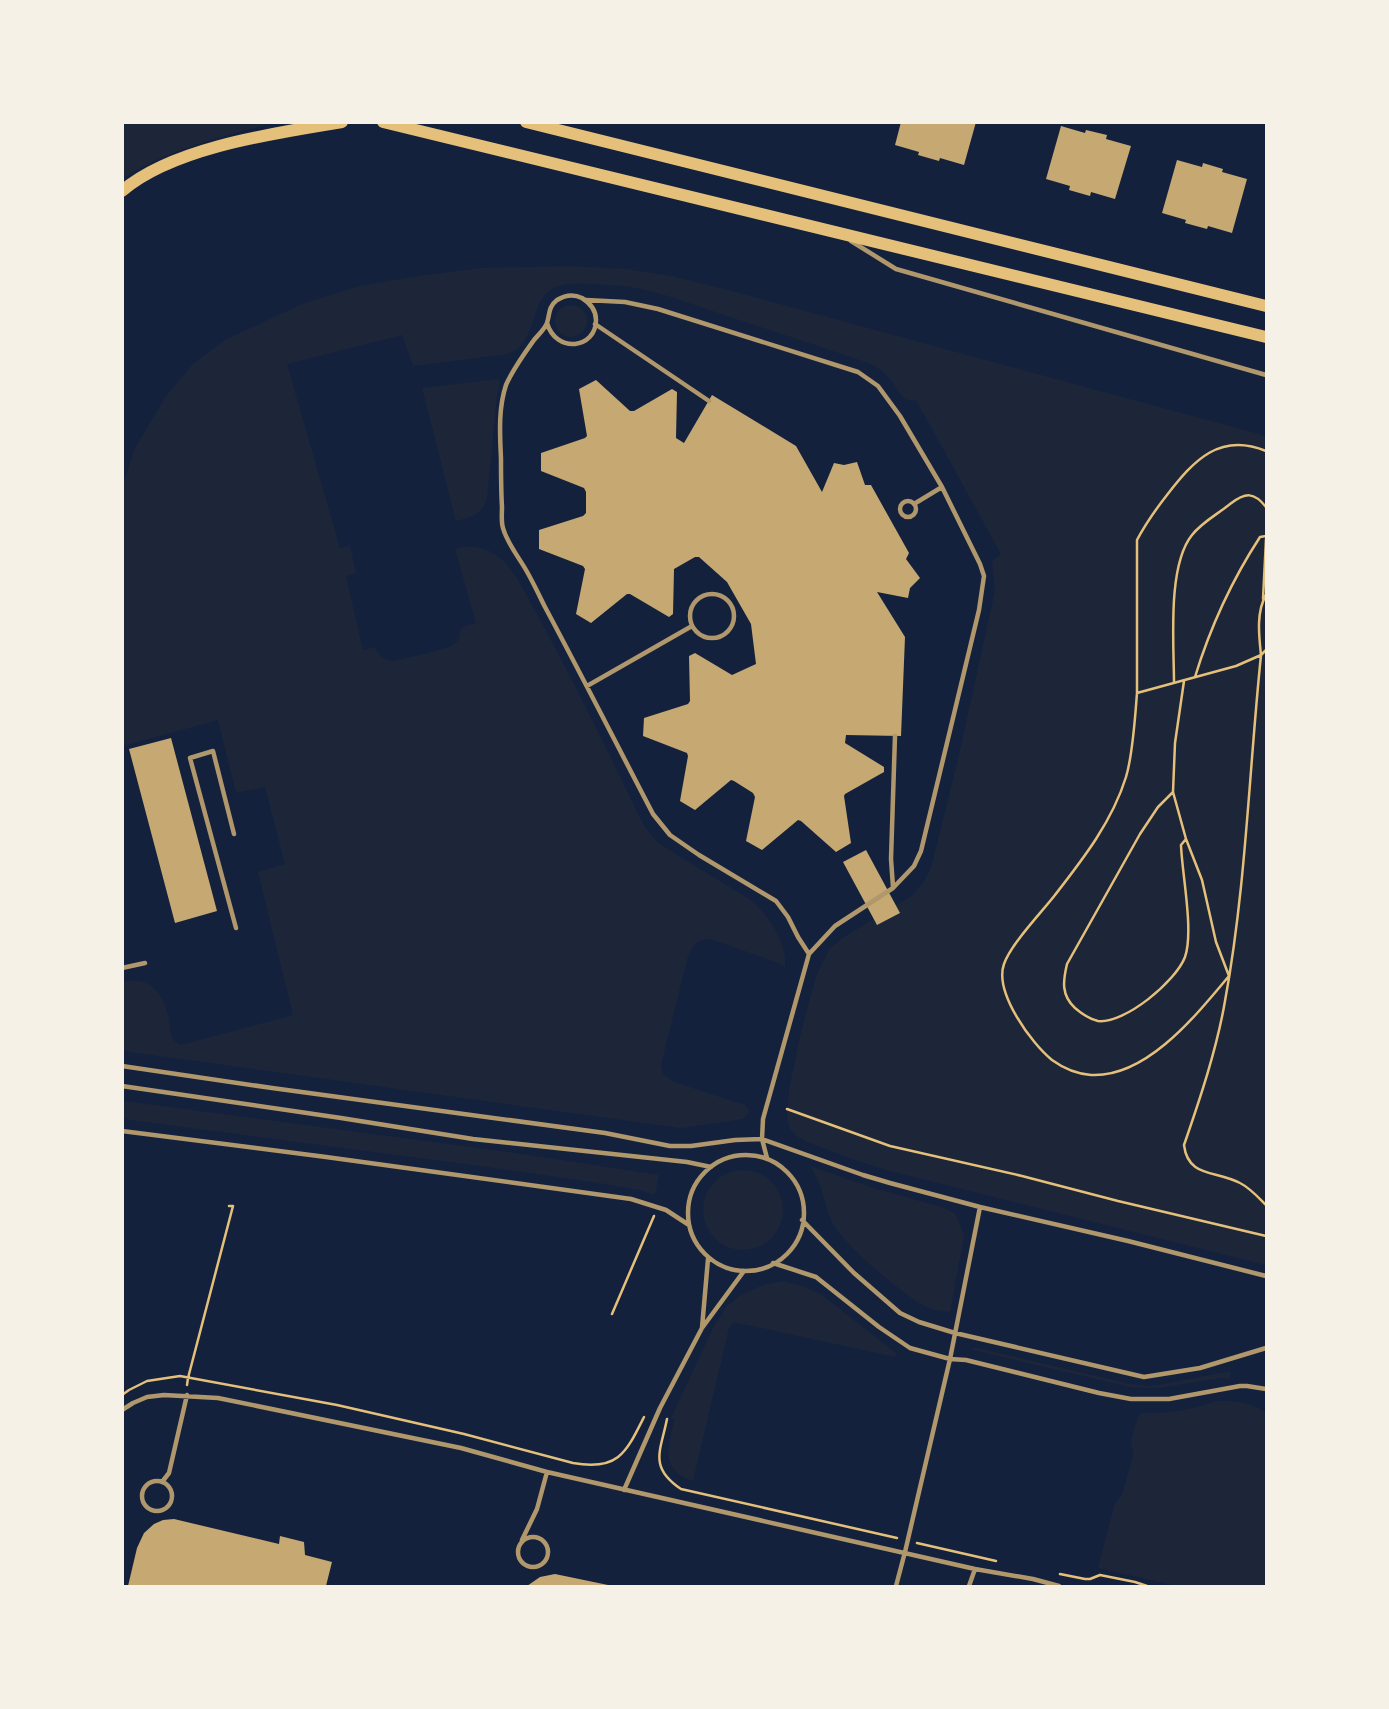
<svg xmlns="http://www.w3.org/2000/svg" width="1389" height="1709" font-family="Manrope,sans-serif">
	<rect width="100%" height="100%" fill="#14213d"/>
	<path fill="#1d2539" d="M123 122H273V123C220 137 169 149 123 178Z
		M571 266 625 269 671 276 728 290 1266 436V1265L890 1171 858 1161 807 1142 795 1135 790 1129 787 1118 789 1090 800 1036 816 976 829 950 841 939 913 895 924 881 931 868 958 759 995 591 992 561 1001 554 916 400C901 403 899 389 890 379 885 373 878 368 871 364 830 350 790 336 748 323 709 311 671 294 631 287 618 285 605 285 593 284 581 284 568 282 556 287 527 299 541 341 508 354L413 366 402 335 287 364 340 548 350 546 356 573 346 576 363 650 375 647C378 656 384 660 393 661 405 658 447 650 454 644 468 633 448 630 476 623L455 549C469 544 489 548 500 558 517 572 527 598 538 616 574 682 607 749 639 816L645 827 658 843 749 899C767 912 788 944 785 967L778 963 711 939C698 938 693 945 688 956L661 1065 663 1074 674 1082 745 1105 749 1110 746 1116 743 1119 681 1128 123 1051V982C150 976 163 993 169 1018 170 1025 170 1033 173 1040L181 1045 293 1015 258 872 285 864 265 787 236 793 218 720 123 746 122 487 135 448 166 396 193 364 225 340 302 304 359 286 419 276 481 268Z
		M555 321a16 16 0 1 1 32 0a16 16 0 1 1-32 0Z
		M499 379 500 382 497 396 487 498C482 515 472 517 456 521L422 388Z
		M124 1101 515 1153 659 1175 655 1195 640 1190 605 1184 510 1170 123 1119Z
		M810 1166 873 1188 942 1207 954 1213 958 1219 964 1236 950 1312C941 1311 933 1310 924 1306 901 1293 844 1245 832 1222 826 1210 825 1198 820 1186 818 1179 814 1173 810 1166Z
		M703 1210a40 40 0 1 1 80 0a40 40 0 1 1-80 0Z
		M782 1281 803 1286 822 1295 896 1353 895 1357 734 1322 729 1328 693 1481C660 1470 667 1446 675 1420L671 1418 714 1326 727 1306 741 1295 763 1285Z
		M973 1347 1130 1384 1151 1386 1164 1384 1230 1371V1379L1220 1378 1165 1387 1152 1388 1130 1387 973 1350Z
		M1217 1401C1237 1401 1250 1402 1266 1413V1584L1265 1586H1176L1098 1568 1115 1503 1122 1495 1134 1452 1131 1444 1134 1429 1140 1413C1170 1414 1188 1410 1217 1401Z"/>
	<path fill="#c6a872" d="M901 122H976L964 165 940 158 939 161 918 155 919 152 895 145Z
		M1061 126 1085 133 1086 130 1107 135 1106 139 1131 146 1115 199 1091 192 1090 196 1069 190 1070 186 1046 179Z
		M1177 160 1202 167 1203 163 1223 169 1222 172 1247 179 1232 233 1208 226 1207 229 1185 223 1186 220 1162 213Z
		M596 380 630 411H634L672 389 677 392 676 438 684 443 712 395 796 446 822 492 834 463 844 465 857 462 865 485H871L909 553 906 559 920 578 910 588 908 598 877 592 905 637 901 736 846 735 845 743 884 767V772L845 794 844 796 851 843 836 852 801 821 798 820 762 850 746 841 755 797 753 793 734 781 731 780 695 810 680 801 688 756 687 753 643 736 644 718 688 704 690 701 689 656 695 653 732 675 756 664 751 624 727 582 699 557H695L674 569 673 614 669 617 630 594H627L591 623 576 614 585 569 583 566 539 549V530L583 516 586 513V492L584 488 541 471V453L585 438 587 436 579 389Z
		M171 738 217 911 175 923 129 749Z
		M866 850 900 913 877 925 843 862Z
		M174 1519 279 1544 280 1536 304 1542 305 1555 332 1562 326 1586H128L137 1548 144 1533 154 1524 163 1520Z
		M555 1574 608 1585V1586H527L540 1577Z"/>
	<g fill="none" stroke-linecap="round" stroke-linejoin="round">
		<path stroke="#e5c07b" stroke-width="2.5" d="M1266 451C1220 432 1194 460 1167 495 1156 509 1146 523 1137 540V693L1236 666 1261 655C1259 636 1256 612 1266 595
			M1263 599 1266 539
			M1266 650 1261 655C1249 771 1246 887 1225 1001 1217 1048 1200 1099 1184 1145 1188 1178 1216 1170 1240 1183 1250 1188 1258 1197 1266 1205
			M1195 677C1210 628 1232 580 1260 537L1266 536
			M1174 683C1174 644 1167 566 1192 535 1202 522 1218 514 1230 504 1246 492 1254 492 1266 507
			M1137 693C1135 718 1133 754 1126 777 1112 822 1083 859 1055 895 1041 913 1011 944 1004 964 994 992 1031 1043 1052 1060 1063 1068 1078 1074 1091 1075 1147 1078 1197 1014 1229 976L1216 942 1202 880 1186 839 1173 792 1175 743 1184 681
			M1173 792 1158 807 1140 834 1067 964C1063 981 1061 995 1075 1008 1082 1014 1089 1019 1098 1021 1125 1024 1176 981 1185 957 1194 931 1182 874 1181 845L1186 839
			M787 1109 890 1146 1022 1176 1118 1201 1266 1236
			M612 1314 654 1216
			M187 1385 188 1378 233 1206H229
			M122 1395 129 1390 147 1381 180 1376 337 1405 464 1434 573 1463C618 1471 626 1453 644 1417
			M667 1419C661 1450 648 1467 681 1489L897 1538
			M917 1543 996 1561
			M1060 1574 1085 1579H1090L1100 1575 1135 1582 1147 1586"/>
		<path stroke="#b1986c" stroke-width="4.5" d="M851 241 896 269 1266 375
			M586 300 625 302 658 309 858 372 878 386 900 416 942 487 980 564 984 576 979 610 921 851 914 866 893 888 835 926 809 954 763 1119 762 1139 767 1158
			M547 323C556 354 596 349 596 320 596 311 590 303 582 298 574 294 565 295 557 300 548 307 550 314 547 323 545 329 538 335 534 340 524 354 513 369 506 385 498 409 500 435 501 459 501 475 501 491 502 507 502 513 501 522 503 528 507 543 518 556 526 570 533 582 539 595 545 607 582 676 617 745 653 814L670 835 699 855 776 901 788 917 798 937 809 954
			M595 324 709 401
			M900 509a8 8 0 1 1 16 0a8 8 0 1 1-16 0Z
			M914 504 942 487
			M690 616a22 22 0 1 1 44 0a22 22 0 1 1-44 0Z
			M587 686 692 626
			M234 834 213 751 190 758 236 928
			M893 887 891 859 895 736
			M122 968 145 963
			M122 1066 272 1088 605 1133 670 1146H691L735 1140 762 1139 863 1175 890 1183 980 1207 1128 1241 1266 1276
			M122 1086 341 1118 473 1139 687 1162 711 1167
			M122 1131 326 1157 631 1199 666 1210 689 1225
			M688 1213a58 58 0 1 1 116 0a58 58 0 1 1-116 0Z
			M802 1220 854 1273 900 1313 919 1322 955 1333 1144 1377 1200 1368 1266 1348
			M773 1263 816 1277 879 1327 910 1348 950 1359 966 1360 1099 1393 1131 1399H1169L1240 1386H1247L1266 1389
			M702 1328 708 1259
			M122 1410 133 1403 147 1397 164 1395 218 1398 461 1448 547 1472 975 1569 1033 1579 1059 1586
			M142 1496a15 15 0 1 1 30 0a15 15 0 1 1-30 0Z
			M162 1482 169 1473 187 1395
			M624 1490 660 1408 702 1328 744 1271
			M518 1552a15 15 0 1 1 30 0a15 15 0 1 1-30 0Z
			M522 1540 537 1509 547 1472
			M896 1586 905 1552 950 1359 980 1207
			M969 1586 975 1569"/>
		<path stroke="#e5c07b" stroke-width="12" d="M383 122 1266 337
			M526 122 1266 306
			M122 191C173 147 276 133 342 122"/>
	</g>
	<rect width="1389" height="1709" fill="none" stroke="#f6f1e7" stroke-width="248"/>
</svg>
